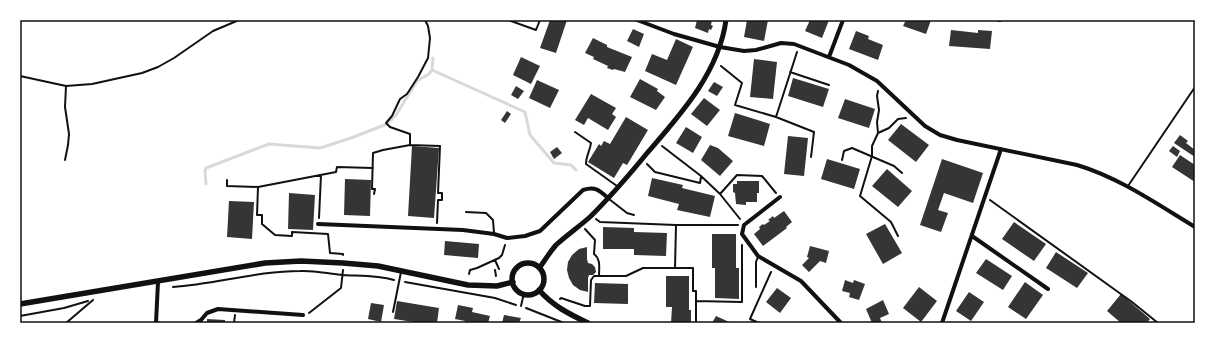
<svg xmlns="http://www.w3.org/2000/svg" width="1215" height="343" font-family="'DM Sans',sans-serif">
	<rect width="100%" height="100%" fill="#fff"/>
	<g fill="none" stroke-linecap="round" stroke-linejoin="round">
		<path stroke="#d9d9d9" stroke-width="3" d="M432 70 525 112 530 135 554 163 571 165 576 170
			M206 184 205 171 206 168 269 144 320 148 351 138 387 124 396 115 417 81 429 74 432 70 433 58"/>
	</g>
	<path fill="#353535" d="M550 20H567L556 53 540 48Z
		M697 20H712L711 25 713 26 711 30 709 29 708 33 695 28Z
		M747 20H768L764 41 744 37Z
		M810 20H829L822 38 805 31Z
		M906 20H931L926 34 903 26Z
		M633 29 644 34 639 47 627 41Z
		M951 30 978 33V30L992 31 990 49 949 46Z
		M856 31 869 36 868 39 883 45 878 60 849 49Z
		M593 38 607 45V47L632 57 625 72 614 69 613 70 607 68 608 66 593 59 594 57 585 53Z
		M676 39 693 47 676 85 645 71 652 54 667 60Z
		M521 57 540 66 531 84 513 75Z
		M754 59 777 62 773 99 750 97Z
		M793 78 829 89 823 107 788 96Z
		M640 79 658 89 657 91 665 97 656 110 630 97Z
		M537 80 559 90 550 108 529 98Z
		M714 82 723 87 717 96 708 91Z
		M516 86 524 91 518 99 511 95Z
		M591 94 616 108 612 114 616 117 608 130 588 118 584 125 575 120Z
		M704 98 720 110 707 126 691 114Z
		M845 99 875 109 869 128 838 118Z
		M507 111 511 114 505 123 501 120Z
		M735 113 770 124 764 146 728 136Z
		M626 117 648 130 627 165 623 163 614 178 588 162 599 144 601 146 604 141 610 144Z
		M901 124 929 145 916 162 888 140Z
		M686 127 702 137 693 153 676 143Z
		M1180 135 1188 141 1186 143 1195 150V157L1174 143Z
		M788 136 808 138 804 176 784 174Z
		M710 145 718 148 733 161 720 176 701 160Z
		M412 146 439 148 434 218 408 216Z
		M1173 146 1180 151 1177 157 1169 151Z
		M557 147 562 153 554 159 550 152Z
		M1180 155 1195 165V182L1172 167Z
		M827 159 860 169 854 189 821 179Z
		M942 159 983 173 973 203 944 193 938 210 948 213 941 232 920 225Z
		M887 169 912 191 898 207 872 186Z
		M652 178 683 185 682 188 715 196 710 217 677 210 679 204 648 196Z
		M345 179 371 180 370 216 344 215Z
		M737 181H759V193H757V202H746V205L736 204 735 193 733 192V184H737Z
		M289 193 315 195 313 230 288 229Z
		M229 201 254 202 252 239 227 237Z
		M784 211 792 222 786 227 787 228 763 246 754 234 760 229 759 227 763 224 764 225 770 221 768 220 773 216 774 218Z
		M1014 222 1046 244 1034 261 1002 239Z
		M885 224 902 253 883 264 866 234Z
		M603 227 634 228V232L667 233 666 256 634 255V249H603Z
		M712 234H736V268H739V299L715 298V268H712Z
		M445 241 479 244 478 258 444 255Z
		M810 246 829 251 826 263 820 261 809 272 802 265 809 258 807 257Z
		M587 247V259L588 263 592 264 595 267 596 272 593 275H589L588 278V292L580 290 573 285 569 278 567 270 568 262 572 255 579 249Z
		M1056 252 1088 273 1077 288 1046 268Z
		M986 259 1012 276 1003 290 976 273Z
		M666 276H689V310H691V323H671L672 307H666Z
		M845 280 853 283 854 280 865 284 859 300 849 297 850 293 842 291Z
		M1025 282 1043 295 1026 319 1008 307Z
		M595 283 628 284V304L594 303Z
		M919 287 937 301 921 322 903 308Z
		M777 288 791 298 780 313 766 302Z
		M969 292 984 302 971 321 956 311Z
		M1121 294 1150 319 1147 323H1121L1107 311Z
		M883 300 889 314 880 318 882 323H872L866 309Z
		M397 301 439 308 437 323H420L394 319Z
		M371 303 384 305 381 322 368 319Z
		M458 305 473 308 472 312 490 316 488 323H464L465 321 455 319Z
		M504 315 521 318 519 323H502Z
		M716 316 727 321 732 323H712Z
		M207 319 225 320V323H207Z"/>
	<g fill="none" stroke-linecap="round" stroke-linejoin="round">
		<path stroke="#111" stroke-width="2" d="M508 20 536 30 540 20
			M721 66 742 83 735 105 776 117 797 52
			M790 72 829 85
			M20 76 66 86 92 84 142 73 158 67 174 58 213 31 239 20
			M878 91 877 96 879 110 877 122 878 133 872 146V156L860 196 891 222 898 236
			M776 117 814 132 811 157
			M878 133 889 128 898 119 906 118
			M410 145V134L390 127 386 123 392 116 400 99 407 94 418 77 428 58 430 38 428 26 425 20
			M662 146 701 176 720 194 740 219
			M65 160 68 145 69 134 65 107 66 86
			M842 160 844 151 852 148 894 166 902 173
			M647 164 655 172 700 183 701 177
			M227 180V186L258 187 336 172 337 167 373 168
			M258 187 257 215H262V224L275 235 292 236V232L328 234 330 253 343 254V255
			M374 194 375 189H372L373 153 383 150 410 145 440 146 438 193H442V200H438L437 223
			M720 194 737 175 762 176 776 193
			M990 200 1132 302 1158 323
			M319 218 321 175
			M596 219 600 222 676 225H738
			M585 229 595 240 594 254C601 259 599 268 599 276H626L643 268H693V291H696V301L742 302V245
			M495 260 499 269
			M675 268 676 225
			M495 270 496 276
			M469 274 470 270 477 268 499 258 502 255 505 245
			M405 282 495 298 516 305
			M173 287C216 284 257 271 300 271 314 270 329 274 343 275 360 276 377 275 394 280
			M560 299 561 298 585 306H590L591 280 594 276H599
			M696 301V323
			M526 308 564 323
			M309 313 341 288 343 270
			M20 316 64 308 88 301
			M66 323 93 300
			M234 323 235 315
			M759 323 750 319 771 272"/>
		<path stroke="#111" stroke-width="2" d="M575 132 591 143C590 151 586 156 586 164L617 186
			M1128 186 1195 87
			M609 199 627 213 634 215
			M466 212 486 213 493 220 494 233
			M756 287V262L758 257
			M521 306 524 293
			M393 312 401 272"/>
		<path stroke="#111" stroke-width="4" d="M637 20 674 34 720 47 744 51 756 50 781 43 794 44 849 65 877 81 925 126 940 135 957 140 1077 165C1120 178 1157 204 1195 227
			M999 20H1000
			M829 57 843 20
			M780 197 744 225 742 234 758 256 801 281 841 323
			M318 224 463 230 494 234 507 238 525 236 540 231 583 190C595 186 599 190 608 198
			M972 236 1048 289
			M158 323H156L158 282
			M196 323 201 320 207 313 218 309 303 315
			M942 323 1001 149"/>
		<path stroke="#111" stroke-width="5" d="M540 267C545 260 550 252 556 245 567 235 580 226 591 216 611 196 630 174 648 152 681 114 719 72 726 20"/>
		<path stroke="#111" stroke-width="5.5" d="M512 279a16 16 0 1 1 32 0a16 16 0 1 1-32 0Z
			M539 290C553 306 569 314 588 323
			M20 304 265 263 301 261 343 263 378 266 468 285 497 286 513 282"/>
	</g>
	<rect width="1215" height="343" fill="none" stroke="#ffffff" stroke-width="42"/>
	<rect x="21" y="21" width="1173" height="301" fill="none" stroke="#111" stroke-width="1.5"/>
</svg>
